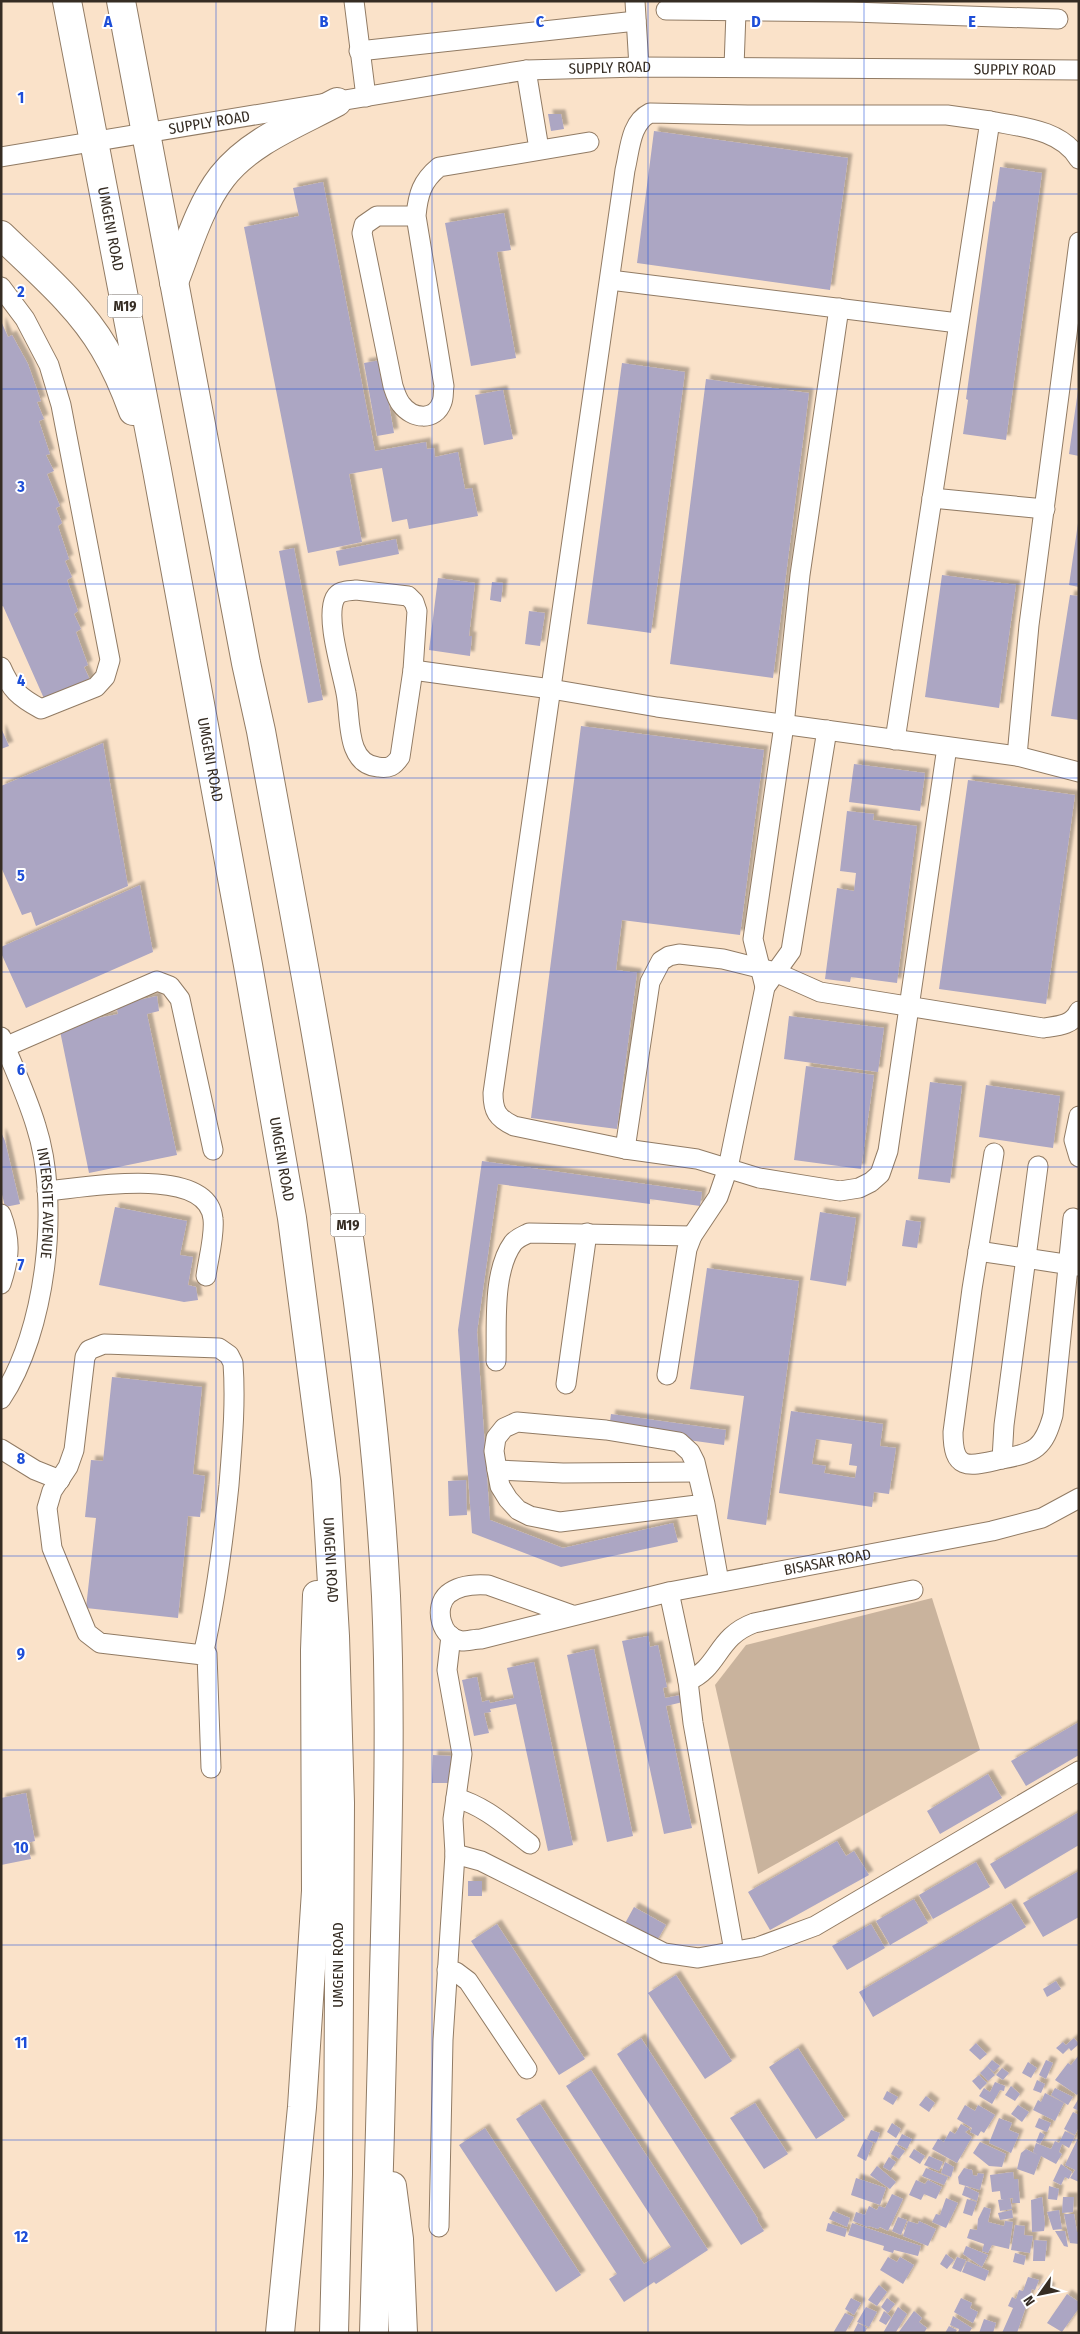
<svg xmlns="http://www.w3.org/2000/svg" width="1080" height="2334" font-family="'Fira Sans Condensed',sans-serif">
	<defs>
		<filter id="shadow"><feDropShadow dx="4.5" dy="-4.5" stdDeviation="1" flood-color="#0004"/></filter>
	</defs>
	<rect width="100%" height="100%" fill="#fae2c9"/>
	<path fill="#c9b39d" d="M932 1598 980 1750 758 1874 715 1685 746 1645Z"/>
	<path fill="#aca6c3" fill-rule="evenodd" filter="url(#shadow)" d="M548 114H561L564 129 551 131Z
		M654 131 848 158 830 290 637 263Z
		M1000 167 1042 173 1006 440 963 434 968 400 966 399 993 201 995 202Z
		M323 182 375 451 426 442 427 449 434 448 435 457 458 452 465 489 472 488 478 516 409 529 407 519 392 522 382 468 349 474 362 542 308 553 244 227 299 216 293 188Z
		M504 213 511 250 497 252 516 358 471 366 445 223Z
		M1 321 8 337 12 335 28 364 41 401 37 402 44 419 39 421 50 454 46 455 54 471 47 474 60 506 56 508 62 523 58 526 69 559 65 561 72 577 67 580 78 611 74 614 81 629 76 632 88 665 84 667 91 682 46 703 3 606 1 607Z
		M381 360 394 433 377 436 364 363Z
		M622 363 685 372 651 633 587 624Z
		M706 379 809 393 773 678 670 664Z
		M503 390 513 439 484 445 475 395Z
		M1078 390H1079V456L1069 454Z
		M1078 523H1079V587L1069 585Z
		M396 539 399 554 339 566 336 551Z
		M294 548 323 700 308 703 279 551Z
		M942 575 1016 585 999 708 925 697Z
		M438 578 475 583 469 636H472L470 656 429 650Z
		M492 582 503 583 501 602 490 600Z
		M1070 595 1079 596V720L1051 716Z
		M529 611 545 613 540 646 525 644Z
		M581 726 764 750 740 935 622 920 616 970 637 973 617 1129 531 1118Z
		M1 728 9 746 1 749Z
		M103 743 128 886 36 926 31 912 22 915 1 867V786Z
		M854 764 925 773 920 811 849 802Z
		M968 780 1075 795 1046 1004 939 989Z
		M847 811 874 814 873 820 917 826 897 983 851 977 850 982 825 979 837 888 854 891 856 873 840 871Z
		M140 885 153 952 26 1008 1 953V947Z
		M157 996 159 1011 147 1014 177 1155 89 1173 59 1026 118 1014 116 1005Z
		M789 1016 884 1028 878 1072 784 1059Z
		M806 1066 874 1075 861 1169 794 1160Z
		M930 1082 962 1086 950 1183 918 1179Z
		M986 1085 1060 1096 1053 1148 979 1137Z
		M1 1132 5 1141 20 1204 5 1207 1 1190Z
		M482 1161 702 1192 700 1206 650 1199V1204L498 1184 477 1332 490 1520 563 1548 673 1523 678 1542 561 1567 472 1533 458 1330Z
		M115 1207 187 1221 180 1255 193 1257 188 1285 196 1287 198 1300 184 1302 99 1285Z
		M820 1212 856 1218 846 1286 810 1280Z
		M906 1220 921 1222 917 1248 902 1246Z
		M707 1268 799 1281 766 1525 727 1519 744 1396 690 1389Z
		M112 1377 202 1387 193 1474 205 1476 200 1517 188 1516 178 1618 86 1608 96 1518 85 1517 91 1460 103 1461Z
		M791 1411 883 1424 880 1446 896 1448 889 1494 874 1492 872 1507 779 1493ZM816 1439 852 1444 849 1465 857 1466 855 1478 824 1473 826 1466 812 1464Z
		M611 1414 726 1430 724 1445 609 1429Z
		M466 1480 467 1515 449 1516 448 1481Z
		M648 1636 650 1647 658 1645 667 1687 663 1688 665 1698 681 1695 683 1702 666 1706 692 1828 664 1834 622 1641Z
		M594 1649 633 1836 607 1842 567 1655Z
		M534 1662 573 1845 548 1851 516 1704 490 1709 491 1712 484 1713 489 1733 474 1736 462 1680 477 1677 482 1702 489 1700 490 1703 514 1698 507 1668Z
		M1079 1722V1755L1026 1786 1011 1761Z
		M433 1755 451 1756V1783H432Z
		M988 1774 1002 1798 940 1834 927 1811Z
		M26 1793 35 1841 27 1843 31 1859 1 1865V1798Z
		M1079 1812V1845L1005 1889 990 1864Z
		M837 1841 846 1856 854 1851 869 1875 770 1930 748 1892Z
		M976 1862 990 1887 933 1919 919 1895Z
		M1079 1871V1917L1043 1937 1023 1903Z
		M468 1881H482V1896H468Z
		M914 1899 928 1923 890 1945 876 1921Z
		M1011 1903 1026 1927 873 2017 859 1992Z
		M634 1907 666 1925 655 1944 623 1927Z
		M497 1924 585 2059 559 2075 471 1941Z
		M871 1924 885 1948 847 1970 832 1946Z
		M676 1975 732 2061 705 2079 648 1993Z
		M1056 1981 1061 1989 1047 1997 1043 1989Z
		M641 2038 758 2219 757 2220 764 2231 741 2245 617 2054Z
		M1074 2038 1079 2044 1071 2051 1069 2048 1063 2054 1056 2048 1063 2042 1066 2045Z
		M976 2043 987 2054 980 2060 969 2050Z
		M798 2048 845 2120 816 2139 769 2067Z
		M1079 2055V2092L1077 2095 1055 2080 1068 2063 1071 2065Z
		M992 2060 1000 2066 994 2072 987 2066Z
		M1046 2060 1053 2063 1046 2079 1039 2075Z
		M1028 2062 1037 2068 1031 2078 1022 2073Z
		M987 2066 995 2075 988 2081 980 2073Z
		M1002 2068 1009 2073 1003 2080 996 2075Z
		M591 2070 708 2250 656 2284 654 2282 624 2302 609 2279 617 2274 516 2119 540 2104 644 2264 671 2247 566 2086Z
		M979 2075 987 2083 980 2090 972 2081Z
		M1037 2080 1045 2084 1041 2093 1033 2090Z
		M995 2082 1005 2086 1004 2091 1000 2090 992 2104 979 2096 984 2088 990 2092Z
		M1011 2086 1020 2094 1015 2101 1005 2095Z
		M1055 2088 1073 2097 1068 2105 1051 2095Z
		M887 2091 898 2097 893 2105 883 2099Z
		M1045 2093 1064 2103 1055 2121 1033 2110 1038 2100 1041 2102Z
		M926 2096 935 2103 929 2112 919 2105Z
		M1079 2098V2111L1073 2108Z
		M755 2103 788 2154 764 2169 730 2118Z
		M965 2105 975 2111 978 2105 995 2115 984 2133 981 2131 978 2136 970 2132 972 2128 957 2119Z
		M1018 2105 1029 2112 1022 2122 1011 2114Z
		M1073 2112 1079 2115V2127L1075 2135 1064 2129Z
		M999 2118 1012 2123 1009 2130 1019 2134 1011 2153 989 2143Z
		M1039 2118 1051 2123 1047 2132 1035 2127Z
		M892 2123 901 2129 896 2138 887 2132Z
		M961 2124 970 2129 965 2132 972 2137 957 2163 932 2149 938 2139 944 2142 950 2131 955 2134Z
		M485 2128 581 2275 556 2292 459 2145Z
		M871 2130 880 2133 876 2143 867 2139Z
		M1065 2131 1075 2136 1069 2148 1062 2144 1059 2152 1062 2154 1056 2164 1041 2156 1034 2175 1017 2169 1021 2153 1026 2149 1038 2155 1033 2152 1036 2143 1051 2149 1055 2141 1059 2143Z
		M1040 2132 1045 2135 1040 2144 1036 2142Z
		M902 2134 912 2139 907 2149 897 2144Z
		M1079 2136V2182L1070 2178 1075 2170 1065 2165Z
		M865 2139 873 2143 866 2161 857 2156Z
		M980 2142 1006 2154 1002 2167 989 2166 973 2153Z
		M896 2145 905 2151 899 2159 891 2154Z
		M914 2149 925 2156 920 2164 909 2157Z
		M929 2156 943 2162 939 2171 924 2165Z
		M889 2157 896 2162 890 2171 883 2167Z
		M945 2162 954 2167 951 2177 941 2173Z
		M1061 2164 1072 2172 1069 2179 1065 2177 1061 2185 1053 2181Z
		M877 2166 896 2182 890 2189 870 2175Z
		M926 2168 948 2177 944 2185 922 2176Z
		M964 2168 972 2170 973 2175 977 2176 978 2173 984 2174 980 2190 959 2184 958 2177Z
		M1013 2172 1014 2179H1018L1020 2203H1012L1013 2198 1001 2199 1000 2191 992 2192 990 2175Z
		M856 2178 886 2188 880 2205 851 2195Z
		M916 2180 925 2184 928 2180 942 2187 936 2199 924 2194 921 2200 909 2195Z
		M965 2186 979 2193 977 2201 962 2195Z
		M1049 2186 1059 2189 1057 2200 1048 2199Z
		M892 2194 903 2199 888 2231 880 2227 878 2229 869 2226 868 2227 853 2221 856 2212 865 2215 869 2206 877 2210 879 2206 885 2208Z
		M1042 2197 1045 2224 1044 2231 1032 2232 1031 2200Z
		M1063 2197H1074L1073 2212 1062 2213Z
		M946 2198 958 2203 946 2228 932 2222 936 2214 940 2215Z
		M1010 2198 1012 2209 1000 2211 998 2200Z
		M967 2199 977 2202 972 2216 963 2213Z
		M984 2207 991 2209 988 2222 1004 2226 1005 2221 1013 2222 1009 2249 992 2245 988 2253 982 2251 984 2244 967 2238 970 2229 977 2230 978 2219Z
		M1012 2210 1013 2218 1000 2220 998 2213Z
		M1059 2210 1062 2229 1053 2230 1047 2212Z
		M833 2211 850 2218 847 2227 829 2219Z
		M1064 2214H1074L1077 2232H1079V2244L1070 2243Z
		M898 2217 907 2220 901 2235 892 2231Z
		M908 2221 918 2224 919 2221 936 2229 928 2246 903 2236Z
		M828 2223 847 2229 845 2237 826 2231Z
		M852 2223 921 2246 918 2256 894 2250 893 2253 883 2250 884 2246 848 2235Z
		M1015 2225 1025 2226 1024 2235 1033 2236 1030 2253 1011 2250Z
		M1055 2231H1065L1068 2247 1064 2246Z
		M1034 2240 1047 2241 1045 2261H1033Z
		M966 2246 988 2255 982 2267 963 2254Z
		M1015 2253 1026 2256 1024 2265 1013 2262Z
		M946 2254 954 2260 947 2269 940 2264Z
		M888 2257 897 2262 900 2257 914 2265 903 2284 880 2270Z
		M957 2257 966 2260 961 2272 952 2268Z
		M967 2261 989 2271 985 2281 962 2272Z
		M1028 2277 1039 2280 1035 2290 1032 2289 1017 2333H1002L1013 2308 1008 2306 1012 2297 1016 2299 1019 2290 1023 2291Z
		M1043 2283 1051 2288 1047 2295 1038 2290Z
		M879 2285 887 2292 877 2306 868 2300Z
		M1067 2294 1079 2302V2308L1062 2332 1047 2323Z
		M851 2298 861 2303 854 2315 845 2309Z
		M887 2298 895 2304 888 2313 881 2307Z
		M961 2298 972 2303 970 2308 978 2312 973 2323 954 2312Z
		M866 2307 877 2312 869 2327 857 2322Z
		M898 2307 907 2314 896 2332 883 2333Z
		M884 2311 891 2317 886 2325 879 2321Z
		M914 2311 922 2318 919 2322 927 2328 924 2333H898Z
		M845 2313 854 2317 845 2333H833Z
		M953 2316 972 2328 969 2333H958L959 2329 950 2325Z
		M984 2319 996 2323 993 2333H979Z
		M858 2323 867 2328 865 2333H853Z
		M949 2326 957 2330 955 2333H945Z"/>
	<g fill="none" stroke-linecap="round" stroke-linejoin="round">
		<defs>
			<g id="minor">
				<path d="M354 1 366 97"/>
				<path d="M635 1 639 67"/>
				<path d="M666 10 852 12 1058 19"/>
				<path d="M359 51 636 21"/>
				<path d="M734 67 736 12"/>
				<path d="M526 70 539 149"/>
				<path d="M990 121C1021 127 1061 129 1079 159"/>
				<path id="s1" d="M1 157 526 70 639 67 1079 70"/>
				<path d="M416 216H377L364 225 362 233 393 386C395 392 397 399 401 404 412 419 435 422 442 402 444 397 443 391 444 386L416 216C418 194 422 181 439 167L589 142"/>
				<path d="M610 280 958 323"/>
				<path d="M1 287 25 319 49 365 61 405 110 660 105 677 96 687 41 709C19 697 11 690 1 667"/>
				<path d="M932 498 1045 509"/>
				<path d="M356 590 408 596 414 602 417 611 413 670 400 757C394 766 389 769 378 767 345 764 351 717 346 693 342 671 325 618 335 598 339 590 348 591 356 590Z"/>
				<path d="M413 670 551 689 657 707 1017 756 1079 772"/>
				<path d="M895 740 990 121 947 115H748L650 113C630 123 630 150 625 170L493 1093C493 1111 497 1118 514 1126L625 1149 697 1159 759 1178 840 1191 859 1188 871 1182 880 1174 888 1151 947 747"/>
				<path d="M1017 756 1029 625 1079 242"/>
				<path d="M765 987 753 939 784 725 800 575 839 308"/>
				<path id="s2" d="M1 1037C13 1066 27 1096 36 1126 61 1203 46 1332 1 1399"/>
				<path d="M5 1047 157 981 170 986 180 999 213 1150"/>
				<path d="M1079 1116 1074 1140 1079 1157"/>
				<path d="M625 1149 650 982 661 961 669 956 679 954 723 959 775 972 820 992 1043 1028C1057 1026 1072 1026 1079 1011"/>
				<path d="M994 1153 972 1289 953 1432C953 1473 970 1466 1002 1459L1004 1425 1038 1166"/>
				<path d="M47 1191C84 1188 208 1164 213 1219 215 1235 208 1260 206 1276"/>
				<path d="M1 1214C11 1240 10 1257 1 1284"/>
				<path d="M978 1251 1078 1266"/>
				<path d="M496 1361C497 1326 492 1272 513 1243 517 1238 523 1236 529 1233L692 1236"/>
				<path d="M667 1375 687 1249 692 1236 718 1197 728 1168 765 987 791 951 827 730"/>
				<path d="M566 1384 587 1233"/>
				<path d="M1 1449 35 1470 60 1480"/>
				<path d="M1002 1459C1035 1453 1044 1448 1053 1415L1073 1218"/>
				<path d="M497 1470 563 1473 697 1472"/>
				<path d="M705 1504 560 1522 530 1516 518 1510 508 1499 500 1486 497 1470 494 1451 496 1438 504 1428 517 1422 606 1430 679 1442 690 1452 695 1462 705 1504 719 1582"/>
				<path d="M669 1592 688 1681 693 1723 734 1951"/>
				<path id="s3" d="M572 1615 488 1585C474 1584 459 1585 448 1594 433 1607 441 1639 462 1641 468 1641 475 1639 481 1639L669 1592 992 1531 1042 1518 1079 1498"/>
				<path d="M203 1655C216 1599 223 1543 229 1485 232 1445 236 1404 233 1363L229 1355 219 1348 104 1344 89 1350 85 1357 74 1450 68 1467 52 1491 47 1508 52 1548 87 1633 100 1643 203 1655 207 1654 211 1768"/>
				<path d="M688 1681C720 1667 716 1637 754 1623L913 1590"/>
				<path d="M456 1798C485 1806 506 1826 530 1844"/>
				<path d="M455 1854 481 1861 664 1953 698 1958 758 1947 815 1926 1079 1771"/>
				<path d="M447 1970 456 1972 468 1981 527 2069"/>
				<path d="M439 2227 443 2040 455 1854 453 1819 462 1754 447 1670 451 1636"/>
			</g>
			<g id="highway">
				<path id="s4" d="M67 1 157 470 248 965 292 1218 326 1480 335 1636 340 1803 338 2174 334 2333"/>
				<path d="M121 1 246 663 261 731C313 1018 371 1304 386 1596 391 1709 388 1823 385 1936 382 2068 378 2201 374 2333"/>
				<path d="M1 235C37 270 79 305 104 348 116 368 125 389 133 411"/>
				<path d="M174 282C188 247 199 207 222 177 250 141 298 123 337 102"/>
				<path d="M392 2186 399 2239 403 2333"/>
				<path d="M280 2333 302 2107 316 1891 315 1650 317 1595"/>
			</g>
		</defs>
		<use href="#minor" stroke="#917b64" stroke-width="21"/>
		<use href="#highway" stroke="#917b64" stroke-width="30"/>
		<use href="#minor" stroke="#fff" stroke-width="19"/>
		<use href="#highway" stroke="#fff" stroke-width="28"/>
	</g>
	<path fill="none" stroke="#1d4ed8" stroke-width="1" stroke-opacity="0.55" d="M216 1V2333M432 1V2333M648 1V2333M864 1V2333M1 194H1079M1 389H1079M1 584H1079M1 778H1079M1 972H1079M1 1167H1079M1 1362H1079M1 1556H1079M1 1750H1079M1 1945H1079M1 2140H1079"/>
	<g text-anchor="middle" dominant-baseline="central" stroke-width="4" stroke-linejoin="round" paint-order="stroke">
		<g fill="#fff" stroke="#726b65" stroke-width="1">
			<rect x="107.5" y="294.5" width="35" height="23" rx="4"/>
			<rect x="330.5" y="1213.5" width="35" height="23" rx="4"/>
		</g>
		<g font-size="14" font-weight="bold" fill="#352c23">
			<text x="125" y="306">M19</text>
			<text x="348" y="1225">M19</text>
		</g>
		<g font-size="15" fill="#352c23" stroke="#fff">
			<text stroke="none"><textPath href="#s1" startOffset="616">SUPPLY ROAD</textPath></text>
			<text stroke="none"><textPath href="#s1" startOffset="1021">SUPPLY ROAD</textPath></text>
			<text stroke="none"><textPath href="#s1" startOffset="211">SUPPLY ROAD</textPath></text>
			<text stroke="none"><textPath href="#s4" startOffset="232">UMGENI ROAD</textPath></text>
			<text stroke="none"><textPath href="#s4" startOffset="772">UMGENI ROAD</textPath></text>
			<text stroke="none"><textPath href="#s4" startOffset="1178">UMGENI ROAD</textPath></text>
			<text stroke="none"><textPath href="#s2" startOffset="174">INTERSITE AVENUE</textPath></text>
			<text stroke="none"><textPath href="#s4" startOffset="1582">UMGENI ROAD</textPath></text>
			<text stroke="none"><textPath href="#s3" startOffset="565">BISASAR ROAD</textPath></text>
			<text transform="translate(338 1965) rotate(-90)">UMGENI ROAD</text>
		</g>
	</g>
	<g font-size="16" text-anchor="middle" font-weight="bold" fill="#1d4ed8" stroke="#fff" stroke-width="4" stroke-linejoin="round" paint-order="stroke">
		<text x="108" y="27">A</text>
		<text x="324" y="27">B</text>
		<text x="540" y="27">C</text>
		<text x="756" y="27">D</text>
		<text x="972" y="27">E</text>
		<text x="21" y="103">1</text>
		<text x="21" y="297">2</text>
		<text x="21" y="492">3</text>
		<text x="21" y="686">4</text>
		<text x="21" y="881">5</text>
		<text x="21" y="1075">6</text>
		<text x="21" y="1270">7</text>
		<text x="21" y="1464">8</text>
		<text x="21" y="1659">9</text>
		<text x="21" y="1853">10</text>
		<text x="21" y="2048">11</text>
		<text x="21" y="2242">12</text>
	</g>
	<rect width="1080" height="2334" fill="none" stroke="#352c23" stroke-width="5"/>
	<g transform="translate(1040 2294) rotate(237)" stroke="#ffffff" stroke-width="4" paint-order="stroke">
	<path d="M0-4L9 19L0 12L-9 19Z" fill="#352c23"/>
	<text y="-8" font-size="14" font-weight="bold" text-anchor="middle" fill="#352c23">N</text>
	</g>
</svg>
